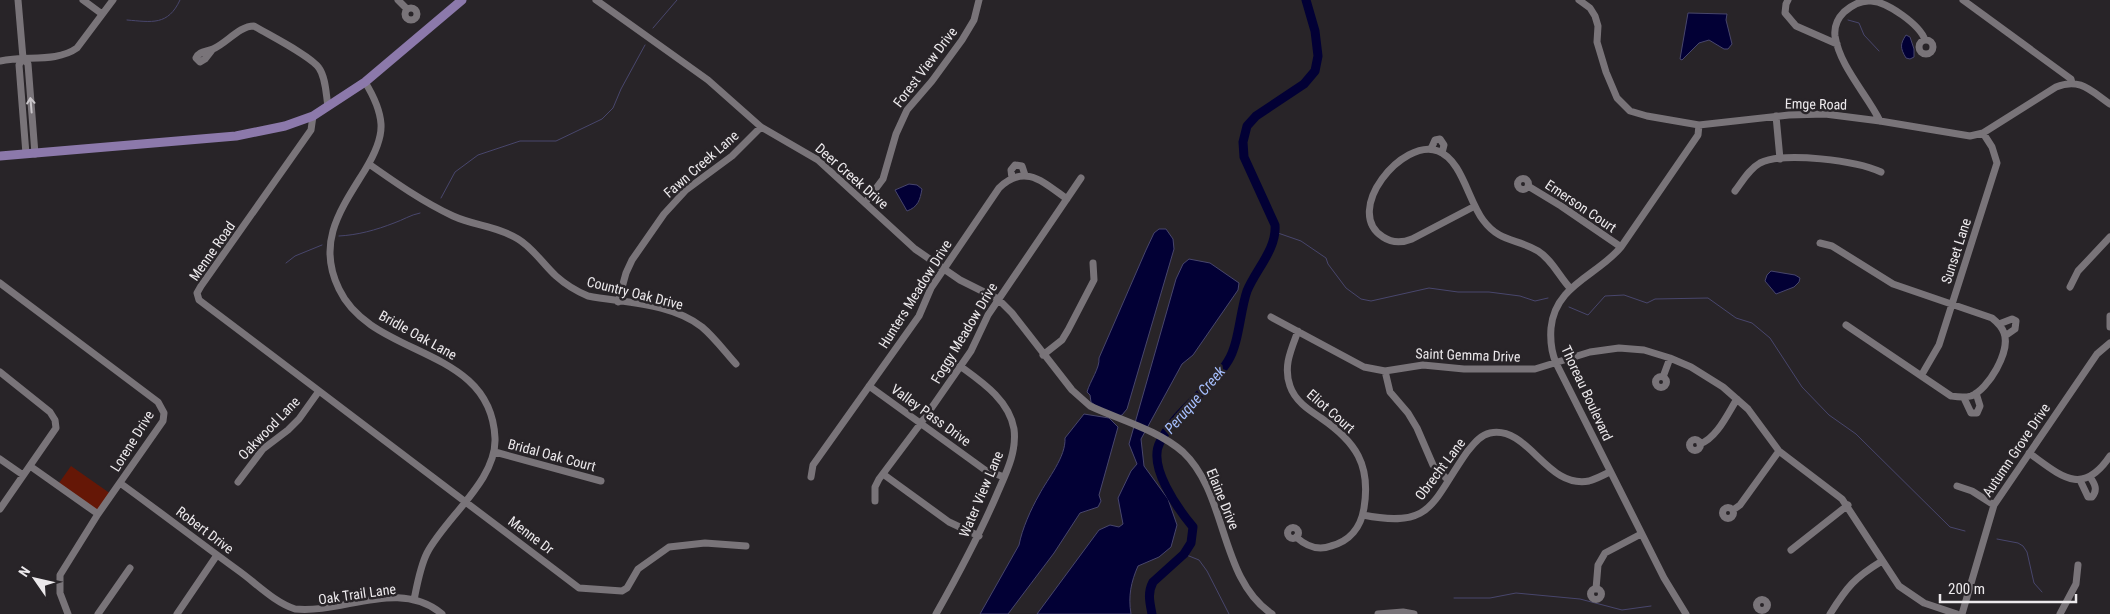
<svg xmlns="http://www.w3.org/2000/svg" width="2110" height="614" font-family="'Roboto Condensed',sans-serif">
	<rect width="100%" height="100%" fill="#282428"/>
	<path fill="#651706" d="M71 466 111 494 98 512 59 483Z"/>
	<path fill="#020035" stroke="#48466c" d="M1688 13 1727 14 1726 20 1732 44 1728 49H1724L1709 40 1699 43 1682 60 1680 59Z
		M1906 35 1910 37 1914 49V57L1910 59 1906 58C1900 48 1900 44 1906 35Z
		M909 184 917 185 922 189C920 200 918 207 907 211L895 190Z
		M1159 229H1166L1173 239 1174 249 1127 409 1122 415 1118 416 1096 406 1091 402 1090 395 1087 392C1090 381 1100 368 1099 358L1146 250 1154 233Z
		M1189 259 1210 263 1239 283 1238 290 1193 355 1182 364 1141 439 1144 466 1168 499 1177 525 1171 547 1159 557 1138 566C1131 582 1128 596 1131 614H1037L1099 530 1110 525 1119 527 1123 524 1118 498 1131 471 1137 464 1129 444 1176 279 1183 264Z
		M1771 271 1795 275 1800 278 1799 282 1794 287 1776 294 1765 281 1767 275Z
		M1084 414 1109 418 1118 427 1099 495 1101 501 1098 507 1080 513 1054 553 1008 614H980L1019 545C1022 529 1031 509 1039 495 1048 478 1066 457 1065 438Z"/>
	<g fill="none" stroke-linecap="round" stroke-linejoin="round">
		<path stroke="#48466c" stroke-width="1" d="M127 20C152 22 168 26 180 0
			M1848 20 1859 23 1864 35 1879 51
			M653 28 677 0
			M441 198 455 172 478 155 520 141H556L602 119 613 108 621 89 645 45
			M1275 232 1301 241 1326 258 1328 264 1346 288 1361 299 1371 301 1429 288 1458 292H1489L1520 296 1535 301 1548 298
			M339 236C358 235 376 230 394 223 403 220 410 215 420 213
			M286 263 295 256 322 245
			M1569 307 1588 315 1605 296 1624 295 1647 303 1655 299 1708 298 1736 318 1752 323 1770 338 1802 387 1829 415 1856 434 1950 527 1965 531
			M1997 539 2018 543 2023 546 2027 552 2034 583 2042 592
			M1184 554 1199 560 1207 571 1229 614
			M1454 598H1490L1516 593 1580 599 1622 610 1651 606"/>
		<path stroke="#020035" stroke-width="9" d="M1152 614C1150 603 1147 593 1153 582L1184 554 1191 543 1193 527C1178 509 1147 466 1160 442 1167 427 1181 413 1193 401 1206 388 1219 376 1228 361 1239 344 1240 311 1247 291 1256 269 1277 249 1275 225L1244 157 1243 142 1247 126 1256 116 1304 84 1315 71 1318 56 1315 31 1306 0"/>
		<path stroke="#797479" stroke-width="7" d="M18 0 23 58 19 65 26 154
			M83 0 102 14
			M398 0 407 9
			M596 0 708 80 761 127 818 160 915 249 960 280 998 299 1012 313 1072 390 1090 406C1120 420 1158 430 1183 452 1228 494 1219 579 1272 614
			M1579 0 1590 8 1595 16 1598 26 1597 42 1606 72 1617 98 1630 111 1647 116 1699 125 1789 115 1825 114 1880 121 1970 136 1983 133 2056 87C2080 77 2091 91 2110 104
			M1788 0 1786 4 1785 13 1796 26 1837 44
			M1963 0 2071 79 2072 83
			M405 14a6 6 0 1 1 12 0a6 6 0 1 1-12 0Z
			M1919 47a7 7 0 1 1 14 0a7 7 0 1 1-14 0Z
			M212 50 205 59 200 62 196 58C199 51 206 52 213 49 227 43 239 26 254 26 269 35 311 56 319 68 326 78 326 95 328 106
			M23 58 28 64 35 154
			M0 61C25 55 56 63 77 48L113 0
			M365 82C373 95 380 109 381 124 382 140 373 157 365 170 341 209 316 242 339 289 372 359 491 345 495 438 497 480 446 517 427 553 420 567 417 585 414 600
			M313 116 311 130 201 286 197 293 199 300 579 588 622 591 627 588 638 569 669 547 705 543 746 546
			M1776 116 1780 159
			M1880 121C1866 93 1840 67 1835 36 1834 27 1837 19 1844 12 1852 5 1861 0 1871 1 1888 2 1920 25 1925 40
			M1431 149 1435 140 1440 139 1444 145 1442 153
			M369 164C396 183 423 202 453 216 475 226 497 226 518 239 533 248 543 264 556 276 566 285 576 291 588 296 625 303 672 303 702 327 715 338 725 352 736 364
			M1012 178 1011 170 1015 165 1022 166 1025 175
			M1517.5 184a5.5 5.5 0 1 1 11 0a5.5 5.5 0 1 1-11 0Z
			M1528 186 1561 206 1621 247
			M1735 191C1742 182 1749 169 1760 163 1785 151 1857 161 1881 172
			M865 203 883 179 896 134 907 110 932 81 962 40 974 20 979 0
			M1475 206 1412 239C1402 243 1392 243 1383 237 1342 211 1403 137 1438 151 1462 160 1468 200 1483 220 1500 243 1517 238 1538 251 1552 260 1559 276 1570 288
			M1820 243 1832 246 1893 284 1992 318C1997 322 2002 327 2004 333 2011 351 1988 390 1971 396 1964 398 1958 397 1951 396L1846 325
			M0 283 158 402 164 413 163 421 98 514 60 575V593L68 614
			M2070 287 2078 271 2110 237
			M618 302 626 273 632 260 664 214 686 190 732 156 761 127
			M2110 316V327
			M1271 317 1364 367 1385 371 1423 365 1464 369H1535L1590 352 1619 348 1644 350 1670 358 1691 367 1723 387 1748 409 1779 451 1842 499 1899 586 1924 603 1957 614
			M1999 324 2012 319 2016 321 2015 329 2005 336
			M1043 355 1062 340 1068 330 1094 280 1093 263
			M1385 371 1390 392 1408 413 1417 428 1433 465 1448 480
			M0 372 50 412 55 420 56 428 0 509
			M1921 376 1939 345 1997 163 1992 147 1983 133
			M1655.5 382a5.5 5.5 0 1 1 11 0a5.5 5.5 0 1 1-11 0Z
			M1663 377 1670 358
			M869 386 985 470 1004 477
			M1964 398 1971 413H1977L1980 406 1976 393
			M1689.5 445a5.5 5.5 0 1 1 11 0a5.5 5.5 0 1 1-11 0Z
			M1700 444C1717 438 1728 413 1737 399
			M495 452 601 481
			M2029 453C2060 475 2082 498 2110 456
			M0 459 23 475
			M30 466 98 514
			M883 474 949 522 979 536
			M811 477 813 465 919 316 931 288 999 188C1025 163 1043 182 1067 199
			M2080 480 2088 497H2092C2098 490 2095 484 2090 477
			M238 482 263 449 288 430 299 419 319 391
			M120 483C160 512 199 542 239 571 257 584 274 602 295 609 343 614 399 578 442 614
			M1957 486 1972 491 1994 505
			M875 501V487L879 479 921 423 971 351 988 315 1081 178
			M1722.5 513a5.5 5.5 0 1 1 11 0a5.5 5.5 0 1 1-11 0Z
			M1733 510 1740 505 1779 451
			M1363 515C1433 529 1431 503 1467 452 1473 445 1480 435 1490 433 1529 425 1546 489 1589 481 1596 479 1603 475 1610 472
			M1287.5 533a5.5 5.5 0 1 1 11 0a5.5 5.5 0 1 1-11 0Z
			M1296 537C1306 546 1318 551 1331 546 1350 541 1361 527 1364 508 1371 465 1356 442 1321 418 1309 410 1295 401 1290 386 1283 366 1291 350 1298 331
			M1791 550 1848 505
			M1590.5 594a5.5 5.5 0 1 1 11 0a5.5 5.5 0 1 1-11 0Z
			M1596 589 1598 565 1605 553 1641 534
			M1756.5 605a5.5 5.5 0 1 1 11 0a5.5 5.5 0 1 1-11 0Z
			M98 614 130 568
			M177 614 217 555
			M936 614C958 575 979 536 997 494 1006 473 1017 452 1014 429 1009 400 982 382 960 366
			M1378 614 1403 612 1414 614
			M1686 614 1664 578 1556 363C1551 351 1550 341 1551 328 1555 285 1597 276 1621 247L1698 135 1699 125
			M1830 614C1847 587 1854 578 1882 561
			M1962 614 1994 505 2097 354 2110 343
			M2060 614 2076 584 2078 565"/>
		<path stroke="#8c79ab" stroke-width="9" d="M0 156 236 136 285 126 313 116 365 82 462 0"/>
	</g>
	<defs><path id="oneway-shaft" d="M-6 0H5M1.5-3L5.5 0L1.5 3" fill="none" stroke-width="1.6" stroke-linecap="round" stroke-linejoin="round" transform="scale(1.25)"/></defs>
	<use stroke="#cac6ca" href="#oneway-shaft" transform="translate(31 105) rotate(-95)"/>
	<g text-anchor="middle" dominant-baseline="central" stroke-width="5" stroke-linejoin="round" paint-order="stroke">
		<g font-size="14" fill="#ece9ec" stroke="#282428">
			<text transform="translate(925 67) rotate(-53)">Forest View Drive</text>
			<text transform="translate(1816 104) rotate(1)">Emge Road</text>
			<text transform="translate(701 164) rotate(-41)">Fawn Creek Lane</text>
			<text transform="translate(852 176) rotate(41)">Deer Creek Drive</text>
			<text transform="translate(1581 206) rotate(34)">Emerson Court</text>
			<text transform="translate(212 251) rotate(-55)">Menne Road</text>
			<text transform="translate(1956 251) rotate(-72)">Sunset Lane</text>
			<text transform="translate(635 293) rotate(14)">Country Oak Drive</text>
			<text transform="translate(915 294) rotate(-58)">Hunters Meadow Drive</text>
			<text transform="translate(964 333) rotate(-59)">Foggy Meadow Drive</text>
			<text transform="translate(418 335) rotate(29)">Bridle Oak Lane</text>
			<text transform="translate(1468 355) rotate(2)">Saint Gemma Drive</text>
			<text transform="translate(1587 393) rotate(65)">Thoreau Boulevard</text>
			<text transform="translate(1331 411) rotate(41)">Eliot Court</text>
			<text transform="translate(931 415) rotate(36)">Valley Pass Drive</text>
			<text transform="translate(269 428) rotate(-46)">Oakwood Lane</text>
			<text transform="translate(132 441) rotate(-58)">Lorene Drive</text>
			<text transform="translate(2016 450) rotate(-56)">Autumn Grove Drive</text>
			<text transform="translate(552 455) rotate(15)">Bridal Oak Court</text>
			<text transform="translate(1440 469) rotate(-53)">Obrecht Lane</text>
			<text transform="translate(981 494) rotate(-67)">Water View Lane</text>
			<text transform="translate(1223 499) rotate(68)">Elaine Drive</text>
			<text transform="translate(205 530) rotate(37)">Robert Drive</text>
			<text transform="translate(531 535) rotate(37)">Menne Dr</text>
			<text transform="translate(357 594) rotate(-8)">Oak Trail Lane</text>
		</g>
		<g font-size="15" font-style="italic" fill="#a6bffe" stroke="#282428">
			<text transform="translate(1195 400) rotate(-49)">Peruque Creek</text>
		</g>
	</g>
	<g transform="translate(35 579) rotate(304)" stroke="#282428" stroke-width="4" paint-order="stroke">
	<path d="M0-4L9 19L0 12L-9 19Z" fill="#ece9ec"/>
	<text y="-8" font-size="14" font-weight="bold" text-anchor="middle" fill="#ece9ec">N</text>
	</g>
	<path d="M1940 594v8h136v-8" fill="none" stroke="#ece9ec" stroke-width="2.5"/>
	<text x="1948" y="594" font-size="15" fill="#ece9ec" stroke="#282428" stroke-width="4" paint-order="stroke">200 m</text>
</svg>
